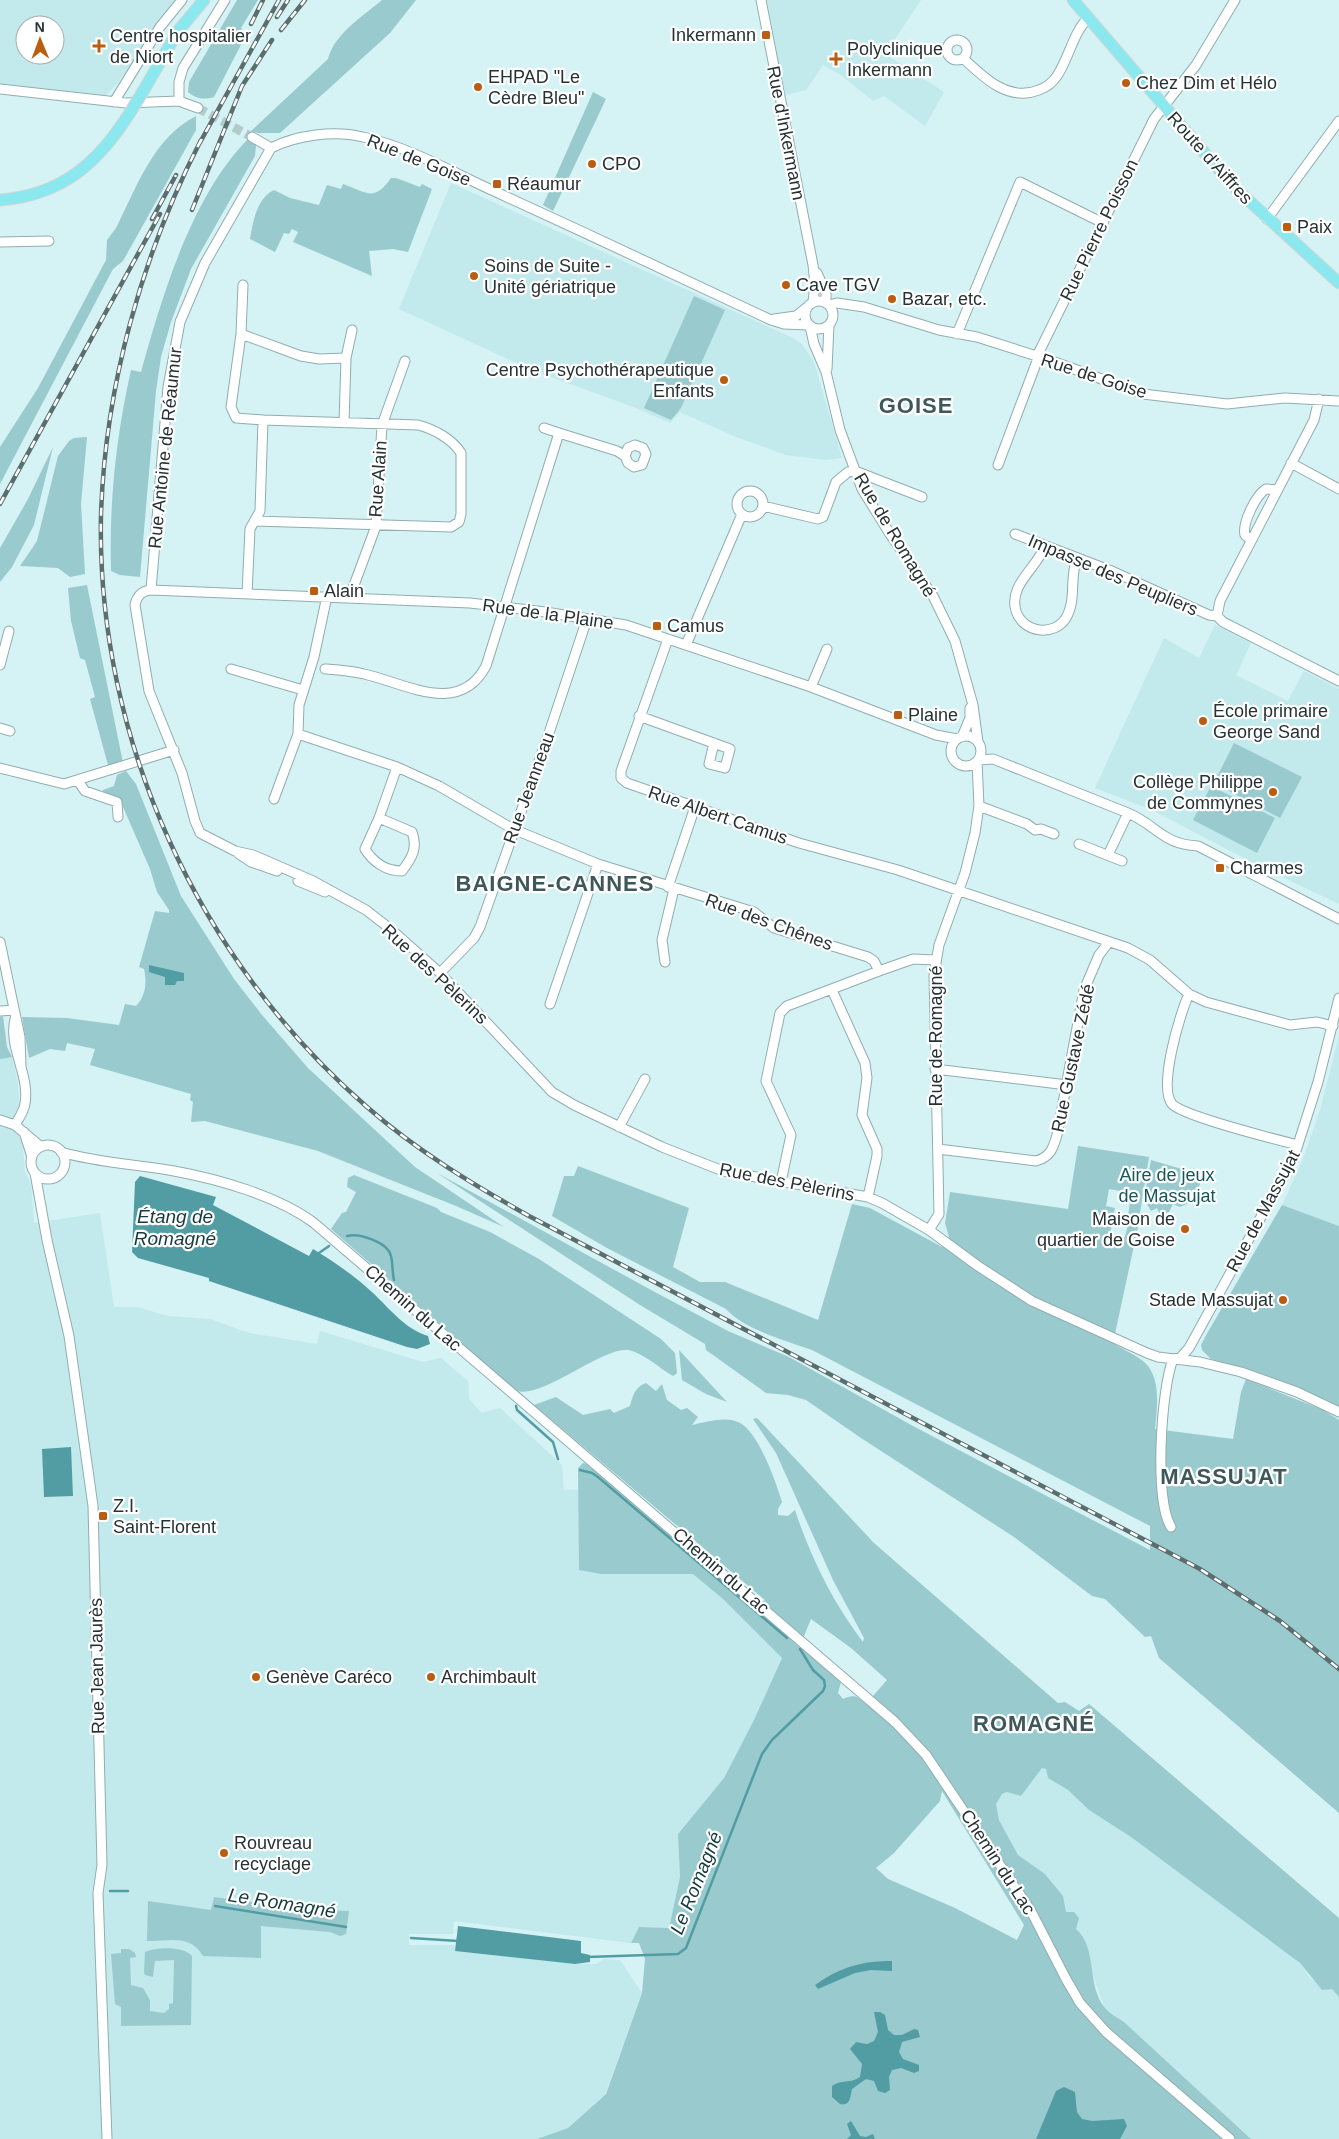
<svg xmlns="http://www.w3.org/2000/svg" width="1339" height="2139" font-family="Helvetica,sans-serif">
	<rect width="100%" height="100%" fill="#d5f2f5"/>
	<path fill="#c2e9eb" fill-rule="evenodd" d="M0 0H176L117 84 104 97 0 84ZM25 25H55V55H25Z
		M767 0H921L885 54 944 92 925 126 884 96 873 101 842 76 823 65 806 90 785 95Z
		M451 183 793 338 802 344 814 362 842 458 826 460 786 455 736 437 680 412 670 423 636 408 532 370 399 309Z
		M1215 625 1251 643 1236 675 1288 701 1304 671 1339 689V904L1259 866 1150 809 1095 788 1164 638 1199 658Z
		M1339 1036V1226L1282 1205 1303 1159 1320 1110Z
		M12 1057 18 1084 25 1172 31 1184 34 1223 100 1213 114 1307H137L168 1316 210 1319 249 1333 317 1344 320 1331 423 1362 441 1358 468 1381 469 1399 482 1413 500 1408 562 1465 564 1490 598 1489 723 1599 782 1658 754 1720 724 1778 678 1834 680 1877 669 1928 639 1927 631 1943 454 1921 453 1934H409V1945H455V1951L575 1964H596L604 1959 620 1960 642 1993 605 2094 568 2128 537 2139H0V1059Z
		M1042 1768 1046 1769 1048 1778 1068 1790 1089 1810 1131 1837 1300 1963 1311 1979 1332 1989 1339 1997V2139H1251L1124 2022 1105 2009 1076 1929 1066 1912 1063 1896 1045 1874 1018 1855 999 1820 996 1810V1804L1002 1794 1007 1792 1021 1795Z"/>
	<path fill="#99cace" fill-rule="evenodd" d="M237 0H258L241 28 245 37 214 97C204 100 196 99 188 92L189 82Z
		M382 0H416L390 33 280 133H258L251 131 328 59C335 33 362 17 382 0Z
		M593 92 606 99 553 211 543 205Z
		M196 116V130L123 261 113 269 0 484V447L38 388 98 275 106 260 107 240 116 228C137 187 153 138 196 116Z
		M249 138 256 146 255 156 191 269 171 322 161 357 156 391 140 577 120 575 111 571C109 503 116 437 131 370L141 372C162 296 192 195 249 138Z
		M391 178H396L420 187 422 184 432 189 408 252 393 249 369 251 372 276 293 242 298 232 292 229 289 234 284 233 275 252 250 239C253 221 257 198 274 190L290 198 319 205 327 185 341 189 343 184C368 193 374 202 391 178Z
		M694 296 725 310 681 408 671 420 644 408Z
		M87 437 81 504 85 574 70 577 58 568 20 566 37 541 58 456 69 441 74 438Z
		M53 447 34 525 12 567 0 582V548L28 499Z
		M87 585 123 763 108 765 90 699 95 697 85 660 80 658 71 621 68 588Z
		M1234 743 1302 777 1280 818 1214 783Z
		M126 771 136 784 181 896 234 979 262 1015 308 1068 415 1167 504 1227 456 1206 318 1151 205 1121 191 1122 193 1102 190 1100 191 1094 90 1065 95 1049 67 1043 65 1051 50 1049 29 1058 22 1017 67 1018 119 1025 125 1004 136 1006C146 996 147 982 144 969L139 967 155 911 169 913V910L157 892 150 869 120 800 103 792V790L114 786 117 775Z
		M1211 786 1275 818 1257 853 1193 820Z
		M3 1016 7 1047 12 1057 0 1059V1017Z
		M1078 1146 1149 1157 1139 1219 1128 1217 1131 1193 1109 1189 1106 1206 1115 1208 1110 1234 1125 1237 1128 1225 1138 1227 1113 1343C1122 1349 1134 1354 1143 1361 1162 1376 1157 1409 1155 1429L1233 1439 1241 1392 1246 1379 1323 1410 1339 1420V1813L1159 1658 1151 1636 1145 1637 1105 1599 1092 1596 1014 1537 861 1438 806 1400 788 1395 766 1393 706 1350 705 1344 640 1305 437 1173 653 1291 728 1331 789 1357 913 1426 1150 1550V1526L812 1350C787 1341 743 1329 726 1309L607 1248 552 1216 564 1176H574L578 1166 689 1208 673 1267 700 1282H725L818 1320 852 1204 870 1208 942 1247 949 1237 945 1223 950 1192 1068 1209Z
		M1151 1160 1202 1175 1196 1200 1180 1207 1173 1204 1169 1212 1160 1215 1157 1208 1151 1211 1147 1204 1143 1203Z
		M354 1175 437 1208 441 1212 490 1232 539 1259 661 1339 675 1353 677 1373 673 1376C659 1368 645 1354 629 1350 604 1346 542 1399 517 1391L331 1229 342 1213 346 1212 356 1192 347 1187 348 1178Z
		M1282 1205 1339 1226V1407L1264 1375 1211 1359 1202 1350 1201 1345 1205 1337Z
		M679 1350 727 1402 706 1394 682 1380Z
		M646 1383 656 1391 662 1384 667 1400 681 1410 687 1408 698 1417 692 1425C705 1422 726 1416 738 1422 758 1430 776 1482 782 1502L778 1509V1515L788 1516 795 1510C810 1556 833 1603 863 1642L864 1638 833 1580 776 1453 753 1419 757 1418 874 1543 1058 1703 1065 1702 1079 1711 1089 1704 1339 1918V1997L1332 1989 1322 1990 1300 1963 1131 1837 1089 1810 1068 1790 1048 1778 1046 1769 1042 1768 1021 1796 1007 1792 1002 1794 996 1804 999 1820 1018 1855 1045 1874 1063 1896 1066 1912H1074L1079 1918 1076 1929C1098 1948 1086 1985 1105 2008 1109 2013 1118 2018 1124 2022L1251 2139H537L568 2128 606 2094 642 1993 645 1959 639 1943H631L639 1927 669 1928 680 1877 678 1834 724 1778 754 1720 782 1658 723 1599 693 1574H601L579 1570 578 1468 583 1463 592 1465 755 1607 765 1600 534 1405 556 1397 583 1415 610 1409 614 1413 630 1406C633 1395 635 1387 646 1383ZM811 1619 851 1648 887 1680 866 1704C857 1696 854 1694 843 1699L838 1693 841 1682 800 1646ZM942 1791 1024 1925 1017 1940 955 1908 888 1879 876 1868 894 1853 940 1801Z
		M214 1897 310 1910 349 1911 346 1934 340 1936 330 1932 261 1926V1958L203 1956C191 1934 169 1941 147 1941L148 1901 211 1910Z
		M121 1949H129L135 1953 136 1957 130 1958 131 1985 143 1988 150 2000V2011L164 2013 169 2009V2004L173 2003 174 1960 155 1961 153 1977 145 1975 144 1972 145 1952C157 1947 183 1946 192 1956L191 2025 121 2026V2007L115 2004 111 1954 121 1953Z"/>
	<path fill="#529da3" d="M149 965 184 973V981H177L175 985H165V977L149 972Z
		M140 1176 216 1197 213 1205 309 1256 313 1249C333 1261 356 1277 373 1293 390 1309 405 1329 428 1336L430 1344 417 1349 407 1347 209 1281V1278L138 1258 132 1252 135 1182Z
		M71 1447 73 1496 44 1497 42 1449Z
		M458 1926 581 1941V1953L590 1955V1962L575 1964 455 1951Z
		M892 1961V1971L871 1970 855 1973 818 1989 815 1985C838 1968 863 1960 892 1961Z
		M874 2012H880L885 2015 888 2030 894 2035H902L914 2029 918 2030 920 2037 902 2042 899 2052 903 2059 919 2065V2071L914 2073 901 2068 892 2070 889 2077 890 2090 885 2093 878 2091 874 2081 866 2079 852 2089C850 2097 851 2106 840 2104L832 2097V2086C840 2079 851 2084 860 2077L862 2064 850 2049 856 2042 867 2044 874 2041 878 2032Z
		M1064 2087 1075 2092 1077 2112 1082 2119 1092 2121 1124 2119 1127 2126 1120 2139H1036L1056 2091Z
		M851 2121 860 2136 866 2137 873 2134 875 2139H847L851 2135 847 2124Z"/>
	<g fill="none" stroke-linecap="round" stroke-linejoin="round">
		<path stroke="#529da3" stroke-width="2.5" d="M347 1236C359 1233 388 1242 391 1256 393 1264 392 1272 394 1280
			M319 1253 329 1246
			M516 1406 517 1410 553 1442 558 1459
			M580 1470 592 1473 598 1477 787 1638
			M110 1891H128
			M215 1906 346 1927
			M411 1938 458 1941
			M587 1957 678 1954 686 1948 762 1754 772 1740 823 1691 825 1686 824 1680 813 1670 800 1649"/>
		<path stroke="#b2ccce" stroke-width="9" stroke-dasharray="9 4.5" stroke-linecap="butt" d="M198 108 252 137"/>
		<defs>
			<path id="minor" d="M761 0 813 265 815 284 813 302
				M947 50a10 10 0 1 1 20 0a10 10 0 1 1-20 0Z
				M963 58C985 79 1009 102 1039 90 1047 87 1053 82 1057 76 1069 58 1073 33 1088 18
				M0 89 126 103 179 101 198 108
				M179 101V82L183 68 225 0
				M114 102 160 27 182 0
				M252 137 271 148
				M271 148C297 135 334 130 363 137 409 147 454 173 496 192 588 234 680 277 771 320L784 324 808 325
				M1267 219 1339 121
				M0 242 49 241
				M817 273 826 293V303
				M243 285 241 334 231 407 236 418 263 420 260 511 250 529 247 594
				M805 315a14 14 0 1 1 28 0a14 14 0 1 1-28 0Z
				M829 305 837 303 864 307 939 330 977 337 1049 360 1143 394 1227 404 1285 398 1339 401
				M774 319 796 316 806 308
				M810 326 814 344 826 372 840 430 862 489 890 534 933 596 955 641 973 705 978 742
				M241 334 301 356 319 359 346 358 344 423
				M957 334 1020 182 1103 223
				M346 358 352 330
				M827 369 829 325
				M544 428 559 433
				M1291 463 1339 489
				M998 465 1037 361 1039 352 1154 119 1196 65 1235 0
				M737 504a13 13 0 1 1 26 0a13 13 0 1 1-26 0Z
				M763 506 818 519 823 517 836 482 848 472 855 471 922 497
				M255 521 451 527 459 522 461 514V453C452 439 434 429 418 425L263 420
				M1015 534 1114 572 1209 615 1217 616 1220 601 1314 420 1319 399
				M1251 540 1245 535C1242 523 1256 495 1266 489L1277 490
				M1045 546C1037 568 1008 585 1016 611 1023 633 1054 637 1066 618 1077 599 1069 577 1077 558
				M151 590 168 387 180 322 205 263 271 148
				M350 596 376 526 382 425 405 361
				M1217 616 1223 622 1339 681
				M668 639 621 771V778L627 783 799 843 898 870 1128 948 1150 960 1189 994 1206 1002 1290 1025 1317 1022 1333 1026
				M686 645 742 514
				M0 665 9 631
				M231 669 303 690
				M325 669C338 670 352 671 364 674 405 683 459 717 486 666L559 433 617 451 625 456 628 463 634 467 642 465 646 454 643 448 635 445 628 448 625 456
				M811 687 827 649
				M639 716 730 749 725 768 709 764 714 743
				M0 728 10 731
				M298 734 299 705 314 657 327 596
				M951 751a15 15 0 1 1 30 0a15 15 0 1 1-30 0Z
				M962 737 970 718V708
				M957 739 936 735 811 687 626 625 545 612 470 603 151 590C141 591 137 596 135 605L149 691 182 773 195 821 200 833 235 851 253 855 313 881 366 910 393 931 440 973 552 1092 574 1105 662 1147 723 1171 868 1197 882 1203 929 1230 978 1266 1032 1301 1147 1353 1158 1357 1200 1362 1241 1372 1297 1392 1339 1412
				M979 760 993 759 1128 813C1158 826 1162 844 1198 846L1339 919
				M0 768 64 784 174 750
				M78 781 85 791 117 802 118 817
				M274 799 298 734 397 767 439 786 513 829 598 864 754 912 774 928 868 957 874 961 879 971 913 959 935 960
				M979 806 1027 824 1035 830 1041 829 1054 834
				M379 818 412 832C418 848 412 858 402 871 386 871 373 862 365 849L379 818 397 767
				M1079 844 1122 861
				M239 854 251 862 277 871
				M1108 855 1128 813
				M298 881 325 892
				M668 887 695 807
				M0 942 20 1037 21 1068
				M665 962 662 940 674 889
				M440 973 474 938 480 927 549 733 587 619
				M832 990 865 1063 867 1078 862 1115 877 1149V1156L868 1197
				M1189 994C1180 1013 1158 1087 1172 1104 1183 1116 1278 1140 1298 1145
				M550 1004 598 864
				M0 1011 14 1010
				M15 1019C8 1048 30 1074 25 1104 24 1111 19 1118 15 1125
				M935 1069 1067 1085
				M0 1120 15 1125 41 1147
				M619 1127 645 1079
				M24 1132 32 1157
				M31 1162a17 17 0 1 1 34 0a17 17 0 1 1-34 0Z
				M938 1149 1036 1161C1050 1157 1053 1149 1057 1135L1084 990 1099 955 1109 942
				M61 1152C98 1163 136 1164 174 1171 218 1179 278 1196 314 1223L895 1722 926 1755 1031 1911 1066 1979 1080 2003 1106 2032 1230 2139
				M35 1173 47 1240 69 1336 93 1506 102 1865 98 1893 107 2139
				M781 1182 791 1135 766 1081 780 1013 787 1006 879 971
				M929 1230 939 1214 934 975 939 945 965 873 975 833 979 806 977 761
				M1174 1359 1181 1357 1189 1348 1294 1157 1318 1082 1339 998
				M1171 1527C1154 1500 1161 1390 1173 1359"/>
			<path id="major" d="M1073 0 1234 187 1339 283
				M145 88 178 31 204 0
				M0 200C63 195 99 162 131 111"/>
		</defs>
		<use href="#minor" stroke="#91adaf" stroke-width="11"/>
		<use href="#major" stroke="#d4d6d6" stroke-width="13"/>
		<use href="#minor" stroke="#fff" stroke-width="9"/>
		<use href="#major" stroke="#8be8ee" stroke-width="11"/>
		<defs>
			<path id="rail" d="M277 17 288 0
				M251 24 263 0
				M281 30 305 0
				M201 140C142 255 105 386 101 515 96 739 199 961 367 1107 416 1150 472 1184 529 1216L1200 1569 1280 1621 1339 1669
				M198 146 279 0
				M192 210 242 86 272 40
				M152 219 176 175
				M0 504 160 214"/>
		</defs>
		<use href="#rail" stroke="#5c6d6e" stroke-width="4.5"/>
		<use href="#rail" stroke="#fff" stroke-width="2.5" stroke-dasharray="8" stroke-linecap="butt"/>
		<defs>
			<path id="major-bridge" d="M131 111 145 88"/>
		</defs>
		<use href="#major-bridge" stroke="#d4d6d6" stroke-width="13" stroke-linecap="butt"/>
		<use href="#major-bridge" stroke="#8be8ee" stroke-width="11"/>
	</g>
	<g fill="#ba5d0f" stroke="#fff" stroke-width="2">
		<rect x="761" y="30" width="10" height="10" rx="2.5"/>
		<path d="M96.5 38.5h5v5h5v5h-5v5h-5v-5h-5v-5h5z"/>
		<path d="M833.5 51.5h5v5h5v5h-5v5h-5v-5h-5v-5h5z"/>
		<circle cx="1126" cy="83" r="5"/>
		<circle cx="478" cy="87" r="5"/>
		<circle cx="592" cy="164" r="5"/>
		<rect x="492" y="179" width="10" height="10" rx="2.5"/>
		<rect x="1282" y="222" width="10" height="10" rx="2.5"/>
		<circle cx="474" cy="276" r="5"/>
		<circle cx="786" cy="285" r="5"/>
		<circle cx="892" cy="299" r="5"/>
		<circle cx="724" cy="380" r="5"/>
		<rect x="309" y="586" width="10" height="10" rx="2.5"/>
		<rect x="652" y="621" width="10" height="10" rx="2.5"/>
		<rect x="893" y="710" width="10" height="10" rx="2.5"/>
		<circle cx="1203" cy="721" r="5"/>
		<circle cx="1273" cy="792" r="5"/>
		<rect x="1215" y="863" width="10" height="10" rx="2.5"/>
		<circle cx="1185" cy="1229" r="5"/>
		<circle cx="1283" cy="1300" r="5"/>
		<rect x="98" y="1511" width="10" height="10" rx="2.5"/>
		<circle cx="256" cy="1677" r="5"/>
		<circle cx="431" cy="1677" r="5"/>
		<circle cx="224" cy="1853" r="5"/>
	</g>
	<g text-anchor="middle" dominant-baseline="central" stroke-width="4.5" stroke-linejoin="round" paint-order="stroke">
		<g font-size="18" fill="#263233" stroke="#fff" text-anchor="start">
			<text x="756" y="35" text-anchor="end">Inkermann</text>
			<text x="110" y="36">Centre hospitalier<tspan x="110" dy="21">de Niort</tspan></text>
			<text x="847" y="49">Polyclinique<tspan x="847" dy="21">Inkermann</tspan></text>
			<text x="488" y="77">EHPAD "Le<tspan x="488" dy="21">Cèdre Bleu"</tspan></text>
			<text x="1136" y="83">Chez Dim et Hélo</text>
			<text x="602" y="164">CPO</text>
			<text x="507" y="184">Réaumur</text>
			<text x="1297" y="227">Paix</text>
			<text x="484" y="266">Soins de Suite -<tspan x="484" dy="21">Unité gériatrique</tspan></text>
			<text x="796" y="285">Cave TGV</text>
			<text x="902" y="299">Bazar, etc.</text>
			<text x="714" y="370" text-anchor="end">Centre Psychothérapeutique<tspan x="714" dy="21">Enfants</tspan></text>
			<text x="324" y="591">Alain</text>
			<text x="667" y="626">Camus</text>
			<text x="1213" y="711">École primaire<tspan x="1213" dy="21">George Sand</tspan></text>
			<text x="908" y="715">Plaine</text>
			<text x="1263" y="782" text-anchor="end">Collège Philippe<tspan x="1263" dy="21">de Commynes</tspan></text>
			<text x="1230" y="868">Charmes</text>
			<text x="1175" y="1219" text-anchor="end">Maison de<tspan x="1175" dy="21">quartier de Goise</tspan></text>
			<text x="1273" y="1300" text-anchor="end">Stade Massujat</text>
			<text x="113" y="1506">Z.I.<tspan x="113" dy="21">Saint-Florent</tspan></text>
			<text x="266" y="1677">Genève Caréco</text>
			<text x="441" y="1677">Archimbault</text>
			<text x="234" y="1843">Rouvreau<tspan x="234" dy="21">recyclage</tspan></text>
		</g>
		<g font-size="18" fill="#263233" stroke="#fff">
			<text transform="translate(786 133) rotate(79)">Rue d'Inkermann</text>
			<text transform="translate(1210 158) rotate(48)">Route d'Aiffres</text>
			<text transform="translate(419 160) rotate(22)">Rue de Goise</text>
			<text transform="translate(1099 230) rotate(-64)">Rue Pierre Poisson</text>
			<text transform="translate(1094 376) rotate(18)">Rue de Goise</text>
			<text transform="translate(165 448) rotate(-84)">Rue Antoine de Réaumur</text>
			<text transform="translate(378 479) rotate(-86)">Rue Alain</text>
			<text transform="translate(895 535) rotate(59)">Rue de Romagné</text>
			<text transform="translate(1113 575) rotate(23)">Impasse des Peupliers</text>
			<text transform="translate(548 614) rotate(8)">Rue de la Plaine</text>
			<text transform="translate(529 788) rotate(-70)">Rue Jeanneau</text>
			<text transform="translate(718 815) rotate(19)">Rue Albert Camus</text>
			<text transform="translate(769 922) rotate(20)">Rue des Chênes</text>
			<text transform="translate(435 974) rotate(43)">Rue des Pèlerins</text>
			<text transform="translate(936 1036) rotate(-90)">Rue de Romagné</text>
			<text transform="translate(1073 1058) rotate(-78)">Rue Gustave Zédé</text>
			<text transform="translate(787 1182) rotate(11)">Rue des Pèlerins</text>
			<text transform="translate(1263 1211) rotate(-62)">Rue de Massujat</text>
			<text transform="translate(413 1308) rotate(41)">Chemin du Lac</text>
			<text transform="translate(721 1571) rotate(41)">Chemin du Lac</text>
			<text transform="translate(97 1666) rotate(-91)">Rue Jean Jaurès</text>
			<text transform="translate(998 1862) rotate(57)">Chemin du Lac</text>
		</g>
		<g font-size="18" fill="#15565b" stroke="#fff">
			<text x="1167" y="1175">Aire de jeux<tspan x="1167" dy="21">de Massujat</tspan></text>
		</g>
		<g font-size="19" font-style="italic" fill="#163b3e" stroke="#fff">
			<text x="175" y="1216">Étang de<tspan x="175" dy="22">Romagné</tspan></text>
			<text transform="translate(696 1883) rotate(-68)">Le Romagné</text>
			<text transform="translate(282 1903) rotate(9)">Le Romagné</text>
		</g>
		<g font-size="22" font-weight="bold" letter-spacing="1" fill="#3e5759" stroke="#fff">
			<text x="916" y="405">GOISE</text>
			<text x="555" y="883">BAIGNE-CANNES</text>
			<text x="1224" y="1476">MASSUJAT</text>
			<text x="1034" y="1723">ROMAGNÉ</text>
		</g>
	</g>
	<g transform="translate(40 40) rotate(359)"><circle r="24" fill="#ffffff" stroke="#a8adad"/>
	<path d="M0-4L9 19L0 12L-9 19Z" fill="#ba5d0f"/>
	<text y="-8" font-size="14" font-weight="bold" text-anchor="middle" fill="#263233">N</text>
	</g>
</svg>
